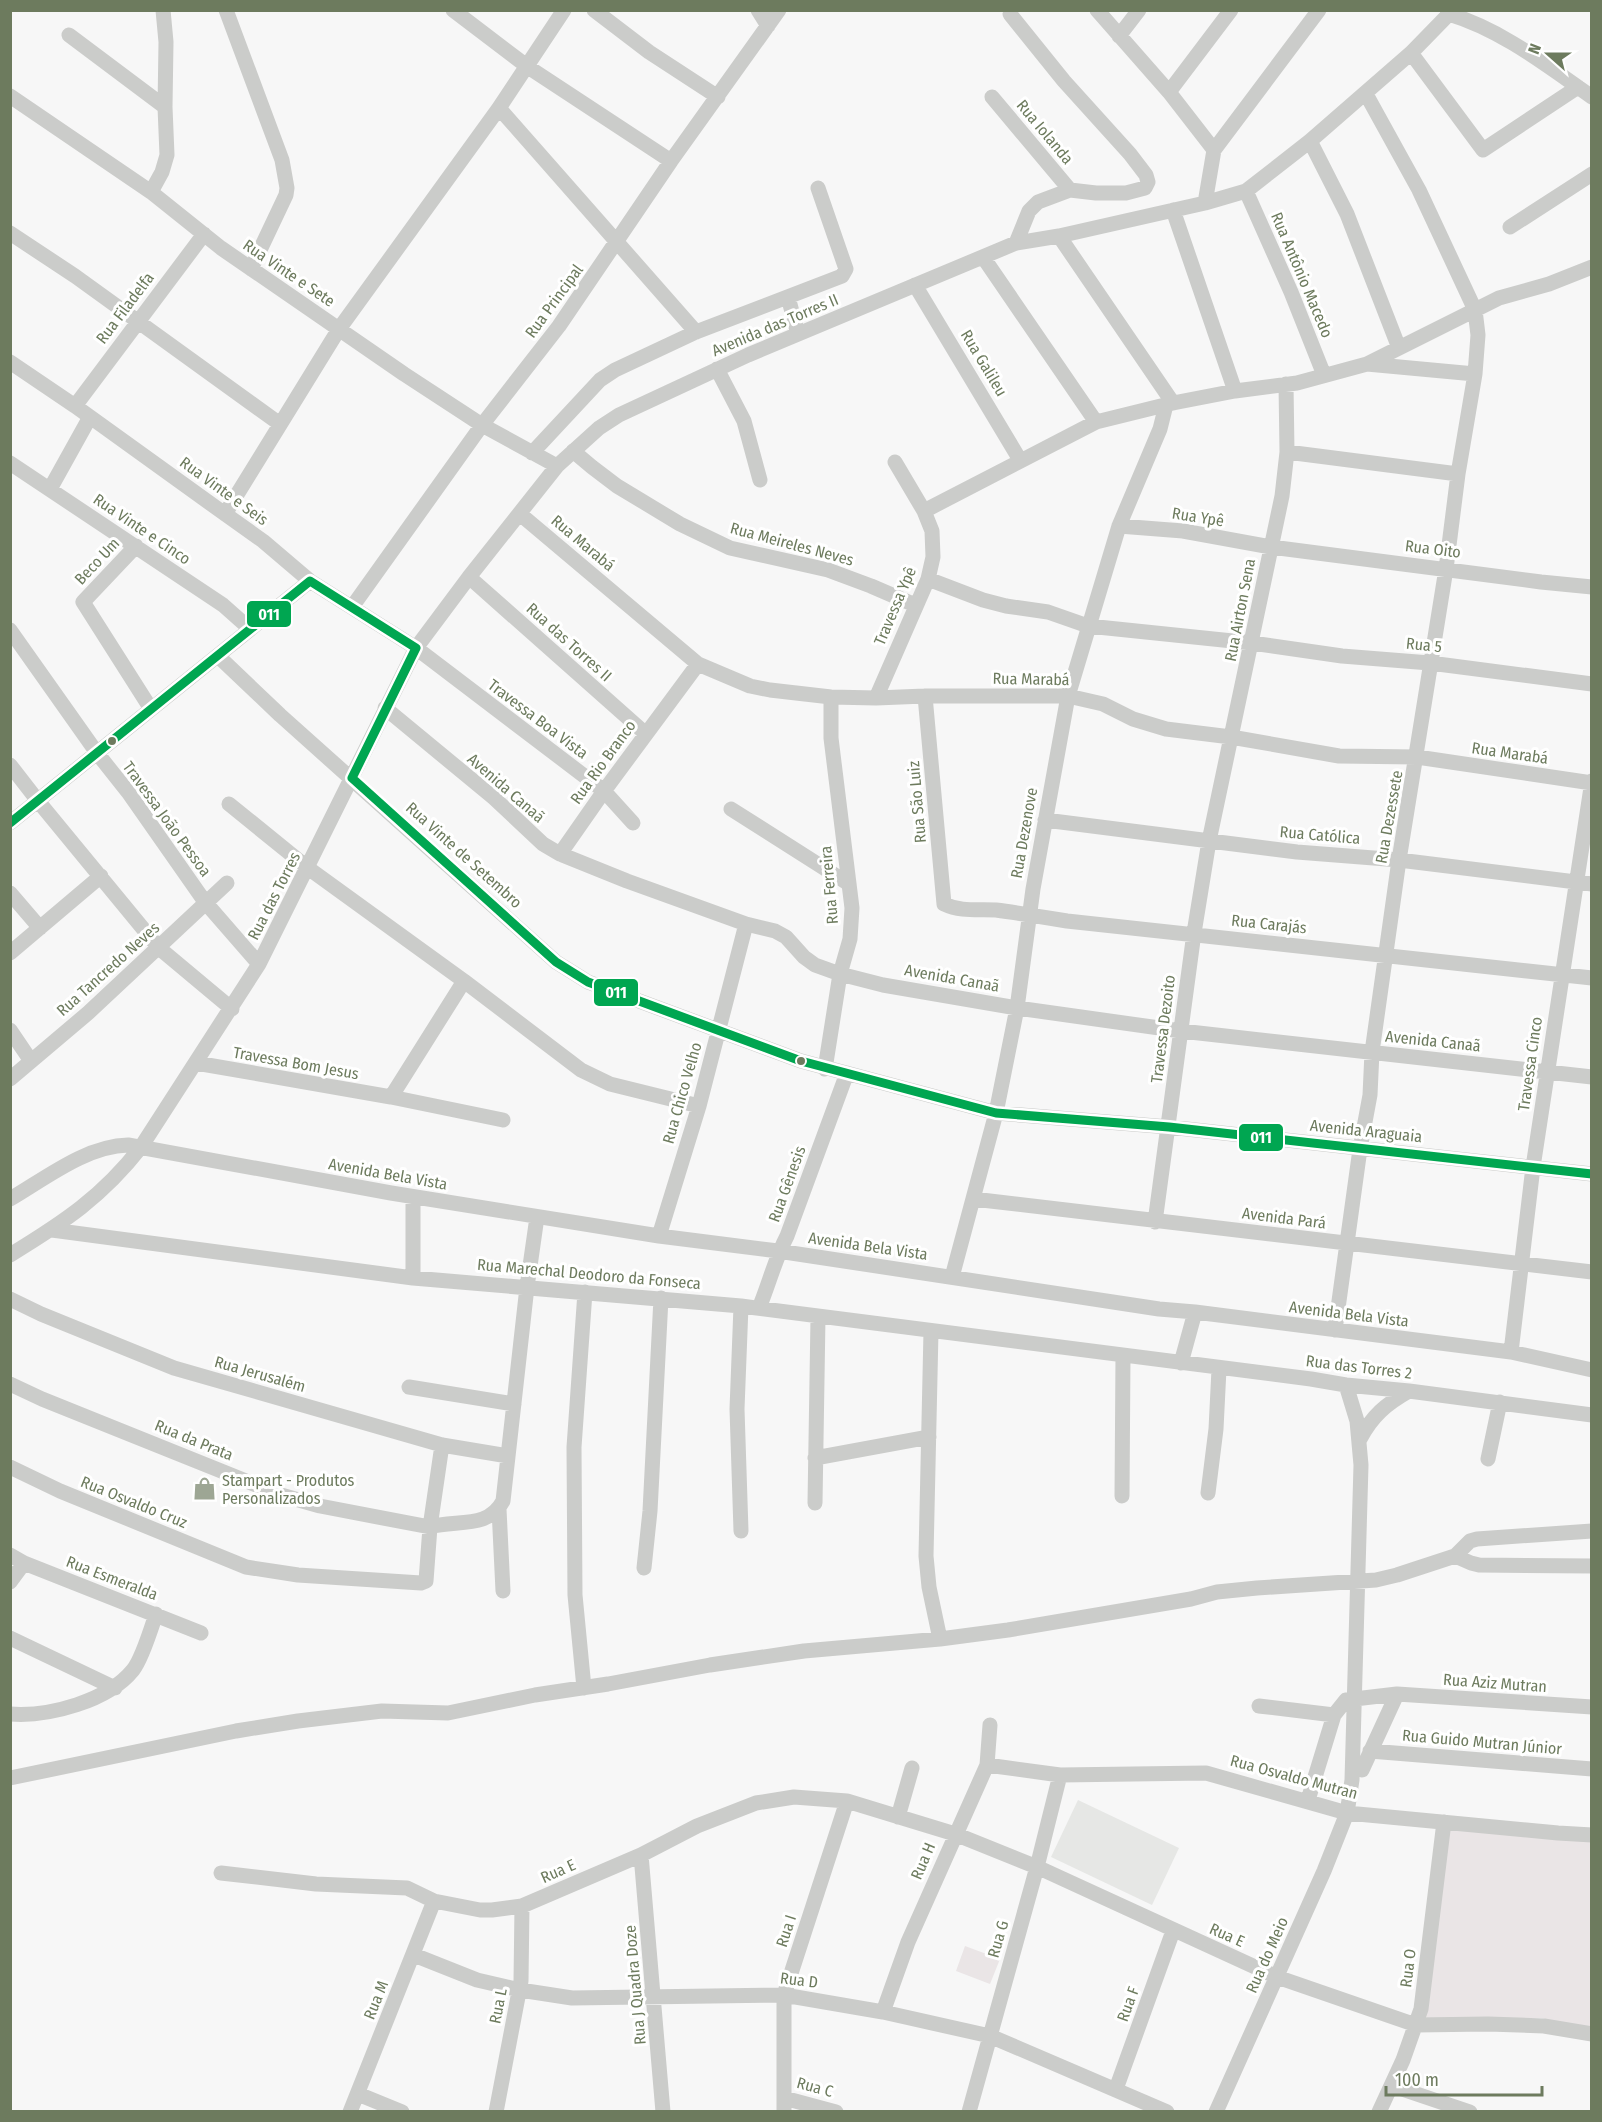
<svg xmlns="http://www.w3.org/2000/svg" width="1602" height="2122" font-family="'Fira Sans Condensed',sans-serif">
	<rect width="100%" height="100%" fill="#f7f7f7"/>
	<path fill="#e6e7e5" d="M1078 1800 1179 1848 1152 1905 1051 1857Z"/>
	<path fill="#eae5e6" d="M1449 1829 1591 1841V2029L1541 2018H1425Z
		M965 1946 1000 1959 990 1984 956 1971Z"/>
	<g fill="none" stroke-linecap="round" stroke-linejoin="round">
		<path stroke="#cbccca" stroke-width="15" d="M226 10 282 160 287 188 286 195 251 269
			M453 10 528 67 671 161
			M594 10 649 52 718 97
			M758 10 768 26
			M1097 10 1169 92 1214 150
			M1447 10 1449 14C1502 30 1546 65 1592 97
			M1010 14 1064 81 1130 154 1146 175 1148 182 1145 188 1126 193H1096L1070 190 1038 202 1029 211 1016 243
			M1449 14 1411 53 1483 150 1578 87
			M69 35 165 107
			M1119 36 1139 10
			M1169 92 1231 10
			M10 96 151 192 221 248 404 374 482 425 557 466
			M992 97 1070 190
			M499 108 696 332
			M1310 141 1347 214 1399 348
			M1246 191 1291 292 1324 375
			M151 192 162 172 167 155 165 107 166 42 163 10
			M1205 203 1214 150 1319 10
			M1173 210 1235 391
			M1510 227 1592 174
			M10 233 75 276 280 424
			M1059 236 1173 403
			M983 257 1096 422
			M915 285 1020 460
			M788 297 798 334
			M10 362 75 406 225 514 263 541 310 581 416 648 604 791 633 823
			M1367 364 1475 374
			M717 369 744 421 760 480
			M75 406 204 234
			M573 451 592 467 617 486 680 524 730 548 828 570 871 586 915 605
			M1287 452 1458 474
			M532 453 600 380 615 370 696 332 842 276 846 269 818 188
			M10 463 223 605 250 629
			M50 489 90 417
			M924 511 1096 422 1173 403 1235 391 1297 383 1367 364 1499 298 1549 284 1592 267
			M225 514 339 329 499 108 564 10
			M520 514 698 664 750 686 770 690 831 697 876 698 925 696H1068L1103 704 1133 719 1166 729 1231 737 1339 756 1417 757 1592 783
			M1119 526 1183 531 1271 547 1541 582 1592 587
			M136 546 83 602 151 709
			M469 577 646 734
			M928 579 983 600 1006 606 1048 612 1088 626 1252 643 1342 656 1430 663 1592 684
			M352 607 482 425 559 326 671 161 779 10
			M10 630 97 753 128 792 205 902 259 964
			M218 656 280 715 556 962 588 982 801 1061 996 1113 1169 1127 1592 1174
			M925 696 944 904C961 912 978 909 996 910 1019 913 1043 917 1067 921L1592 978
			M876 698 928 579 933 557 932 531 924 511 895 462
			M385 708 494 798 543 844 560 854 627 881 746 924 775 931 786 937 804 957 815 965 840 974 883 985 1017 1008 1181 1031 1592 1077
			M10 765 38 801 159 948 232 1009
			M229 804 308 868 464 981 581 1070 610 1084 699 1106
			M731 809 849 884
			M1045 820 1297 852 1399 860 1592 884
			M10 823 310 581
			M560 854 604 791 698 664
			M10 893 40 928
			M10 953 101 876
			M10 1030 31 1061
			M196 1063 391 1097 503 1120
			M825 1069 840 974 850 939 852 908 831 738V697
			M10 1079 88 1013 227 883
			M391 1097 464 981
			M413 1197V1278
			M10 1199C46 1178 86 1146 128 1145L391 1193 659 1236 778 1251 1159 1309 1195 1312 1511 1352 1592 1370
			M973 1199 1592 1272
			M1155 1222 1194 933 1209 841 1282 496 1287 452 1286 384
			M52 1230 413 1278 741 1306 1311 1379 1346 1385 1409 1391 1592 1415
			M659 1236 699 1106 746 924
			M10 1255C64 1222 102 1197 141 1147L259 964 416 648 469 577 557 466 599 428 619 415 748 355 1016 243 1059 236 1205 203 1246 191 1310 141 1411 53
			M952 1277 996 1113 1017 1008 1033 889 1068 696 1119 526 1160 429 1166 405
			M10 1299 41 1314 174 1368 442 1445 508 1456
			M759 1308C769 1284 775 1259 787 1236L847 1073
			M1335 1330 1360 1149 1370 1095 1372 1052 1399 860 1446 569 1458 474 1475 374 1478 335 1475 310 1419 190 1366 94
			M931 1331 926 1556 929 1587 940 1639
			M1511 1352 1533 1167 1592 781
			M1181 1363 1195 1312
			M10 1384 42 1399 281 1495 320 1506 430 1527C455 1519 488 1530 503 1501L527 1287 537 1217
			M409 1387 514 1404
			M1360 1439C1372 1416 1386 1404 1409 1391
			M815 1458 929 1437
			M1488 1459 1500 1402
			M10 1467 60 1491 246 1567 298 1575 421 1583 426 1581 430 1527 442 1445
			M1208 1493 1216 1429 1219 1369
			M1122 1496 1123 1355
			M815 1503 818 1317
			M499 1509 503 1591
			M741 1531 737 1409 741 1306
			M10 1555 24 1563 201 1633
			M1455 1556 1470 1541 1477 1539 1592 1531
			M644 1568 650 1511 661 1298
			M10 1582 24 1563
			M10 1638 115 1688
			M584 1688 575 1595 574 1447 585 1292
			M1259 1706 1334 1715
			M10 1714C49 1717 108 1701 133 1670 142 1659 151 1629 156 1614
			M1370 1751 1592 1769
			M987 1765 1060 1775 1206 1773 1347 1813 1558 1833 1592 1835
			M1362 1770 1397 1694
			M10 1778 236 1731 298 1721 382 1711 448 1713 535 1695 608 1684 710 1665 804 1651 940 1639 1008 1630 1191 1599 1217 1592 1257 1588 1376 1580 1397 1575 1455 1556 1471 1563 1479 1565 1592 1566
			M1308 1800 1334 1715 1346 1700 1397 1694 1592 1707
			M898 1817 912 1768
			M641 1855 663 2112
			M221 1873 316 1884 407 1888 434 1901 480 1910H492L522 1906 641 1855 697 1826 756 1803 794 1797 847 1801 955 1834 1037 1867 1277 1977 1416 2025 1488 2024 1544 2026 1592 2034
			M414 1955 477 1980 520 1990 572 1998 784 1995 883 2012 990 2036 1167 2112
			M883 2012 908 1942 987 1765 990 1725
			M1393 2086 1470 2112
			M1116 2089 1173 1931
			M358 2094 402 2112
			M784 2098 836 2112
			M350 2112 434 1901
			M496 2112 521 1981 522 1906
			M784 2112V1995L847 1801
			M969 2112 1037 1867 1060 1775
			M1216 2112 1324 1871 1347 1813 1352 1780 1361 1465 1357 1421 1346 1385
			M1379 2112 1403 2060 1421 2009 1444 1822"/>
		<defs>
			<path id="bus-1" d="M10 823 310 581 416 648 352 778 556 962 588 982 801 1061 996 1113 1169 1127 1592 1174"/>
		</defs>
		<use href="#bus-1" stroke="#fff" stroke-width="14"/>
		<use href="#bus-1" stroke="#00a651" stroke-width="9"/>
	</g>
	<defs>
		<symbol id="shop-bare" viewBox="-9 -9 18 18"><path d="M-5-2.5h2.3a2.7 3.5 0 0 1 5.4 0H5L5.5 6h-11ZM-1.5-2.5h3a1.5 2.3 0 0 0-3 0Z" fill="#9da694" stroke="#fff" stroke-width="2.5" paint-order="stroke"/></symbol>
	</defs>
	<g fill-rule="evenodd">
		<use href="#shop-bare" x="188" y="1472" width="33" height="33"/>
	</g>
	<g fill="#6d7b5e" stroke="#fff" stroke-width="2">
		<circle cx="112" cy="741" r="5"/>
		<circle cx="801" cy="1061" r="5"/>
	</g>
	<g text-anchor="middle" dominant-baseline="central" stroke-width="6" stroke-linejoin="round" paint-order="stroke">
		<g font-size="16" fill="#6d7b5e" stroke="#fff">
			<text transform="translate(1045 132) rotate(50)">Rua Iolanda</text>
			<text transform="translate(289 273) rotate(34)">Rua Vinte e Sete</text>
			<text transform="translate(1302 275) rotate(67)">Rua Antônio Macedo</text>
			<text transform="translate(554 301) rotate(-54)">Rua Principal</text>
			<text transform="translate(125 308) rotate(-53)">Rua Filadelfa</text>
			<text transform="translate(775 325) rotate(-23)">Avenida das Torres II</text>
			<text transform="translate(984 363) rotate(59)">Rua Galileu</text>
			<text transform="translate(224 491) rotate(36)">Rua Vinte e Seis</text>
			<text transform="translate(1198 517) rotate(9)">Rua Ypê</text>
			<text transform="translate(142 529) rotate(34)">Rua Vinte e Cinco</text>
			<text transform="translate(583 543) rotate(40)">Rua Marabá</text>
			<text transform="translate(792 544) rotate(15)">Rua Meireles Neves</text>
			<text transform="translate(1433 549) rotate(7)">Rua Oito</text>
			<text transform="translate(97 561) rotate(-47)">Beco Um</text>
			<text transform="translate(895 606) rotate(-67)">Travessa Ypê</text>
			<text transform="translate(1240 610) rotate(-79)">Rua Airton Sena</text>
			<text transform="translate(569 642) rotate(42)">Rua das Torres II</text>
			<text transform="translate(1424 645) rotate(6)">Rua 5</text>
			<text transform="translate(1031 679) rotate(1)">Rua Marabá</text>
			<text transform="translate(538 719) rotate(37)">Travessa Boa Vista</text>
			<text transform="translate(1510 753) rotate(8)">Rua Marabá</text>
			<text transform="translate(603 762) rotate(-54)">Rua Rio Branco</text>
			<text transform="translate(506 788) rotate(41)">Avenida Canaã</text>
			<text transform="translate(917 802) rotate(-95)">Rua São Luiz</text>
			<text transform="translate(1389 817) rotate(-80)">Rua Dezessete</text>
			<text transform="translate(167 819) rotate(54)">Travessa João Pessoa</text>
			<text transform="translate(1024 833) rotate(-80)">Rua Dezenove</text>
			<text transform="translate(1320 835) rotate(5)">Rua Católica</text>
			<text transform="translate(464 855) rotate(42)">Rua Vinte de Setembro</text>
			<text transform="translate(829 885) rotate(-95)">Rua Ferreira</text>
			<text transform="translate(274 896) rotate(-63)">Rua das Torres</text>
			<text transform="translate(1269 924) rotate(6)">Rua Carajás</text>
			<text transform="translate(108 969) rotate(-42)">Rua Tancredo Neves</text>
			<text transform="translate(952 978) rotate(10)">Avenida Canaã</text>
			<text transform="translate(1163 1029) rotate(-83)">Travessa Dezoito</text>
			<text transform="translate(1433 1041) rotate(6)">Avenida Canaã</text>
			<text transform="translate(296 1063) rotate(10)">Travessa Bom Jesus</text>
			<text transform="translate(1530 1064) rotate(-82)">Travessa Cinco</text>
			<text transform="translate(682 1093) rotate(-74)">Rua Chico Velho</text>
			<text transform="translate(1366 1131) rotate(6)">Avenida Araguaia</text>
			<text transform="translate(388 1174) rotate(10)">Avenida Bela Vista</text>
			<text transform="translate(787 1184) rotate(-70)">Rua Gênesis</text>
			<text transform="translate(1284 1218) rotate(7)">Avenida Pará</text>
			<text transform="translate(868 1246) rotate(8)">Avenida Bela Vista</text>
			<text transform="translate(589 1274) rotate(5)">Rua Marechal Deodoro da Fonseca</text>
			<text transform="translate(1349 1314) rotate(7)">Avenida Bela Vista</text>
			<text transform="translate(1359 1367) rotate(7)">Rua das Torres 2</text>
			<text transform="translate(260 1374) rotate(16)">Rua Jerusalém</text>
			<text transform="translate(194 1440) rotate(22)">Rua da Prata</text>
			<text transform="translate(134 1502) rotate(22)">Rua Osvaldo Cruz</text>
			<text transform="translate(112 1578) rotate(21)">Rua Esmeralda</text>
			<text transform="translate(1495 1683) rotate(4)">Rua Aziz Mutran</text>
			<text transform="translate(1482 1742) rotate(5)">Rua Guido Mutran Júnior</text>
			<text transform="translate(1294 1777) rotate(15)">Rua Osvaldo Mutran</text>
			<text transform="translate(923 1861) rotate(-67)">Rua H</text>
			<text transform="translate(558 1871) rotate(-24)">Rua E</text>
			<text transform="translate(786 1931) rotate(-72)">Rua I</text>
			<text transform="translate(1227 1935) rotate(24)">Rua E</text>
			<text transform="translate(998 1939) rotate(-74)">Rua G</text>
			<text transform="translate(1267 1955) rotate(-66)">Rua do Meio</text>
			<text transform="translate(1408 1968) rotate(-83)">Rua O</text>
			<text transform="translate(799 1980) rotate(7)">Rua D</text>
			<text transform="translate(635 1985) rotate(-95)">Rua J Quadra Doze</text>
			<text transform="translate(376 2000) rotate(-68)">Rua M</text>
			<text transform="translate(1128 2004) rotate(-70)">Rua F</text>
			<text transform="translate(498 2006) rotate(-79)">Rua L</text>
			<text transform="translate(815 2087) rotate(15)">Rua C</text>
		</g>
		<g font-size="16" fill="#6d7b5e" stroke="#fff" text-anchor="start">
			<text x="222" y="1480">Stampart - Produtos<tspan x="222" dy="18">Personalizados</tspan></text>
		</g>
	</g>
	<g stroke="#fff" stroke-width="2">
		<rect x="246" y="600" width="46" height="28" rx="6" fill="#00a651"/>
		<rect x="593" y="978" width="46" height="29" rx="6" fill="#00a651"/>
		<rect x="1238" y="1123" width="46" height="29" rx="6" fill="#00a651"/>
	</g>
	<g font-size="16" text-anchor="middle" font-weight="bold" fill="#fff">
		<text x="269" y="620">011</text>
		<text x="616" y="998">011</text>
		<text x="1261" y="1143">011</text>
	</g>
	<rect width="1602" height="2122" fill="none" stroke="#6d7b5e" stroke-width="24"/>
	<g transform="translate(1548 54) rotate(291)" stroke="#ffffff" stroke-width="4.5" paint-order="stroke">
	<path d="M0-4.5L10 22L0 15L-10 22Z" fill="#6d7b5e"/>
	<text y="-9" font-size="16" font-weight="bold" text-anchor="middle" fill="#6d7b5e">N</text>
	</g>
	<path d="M1386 2086v9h156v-9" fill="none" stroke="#6d7b5e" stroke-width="3"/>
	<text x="1395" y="2086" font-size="18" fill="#6d7b5e" stroke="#ffffff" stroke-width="4.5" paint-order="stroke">100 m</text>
</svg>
